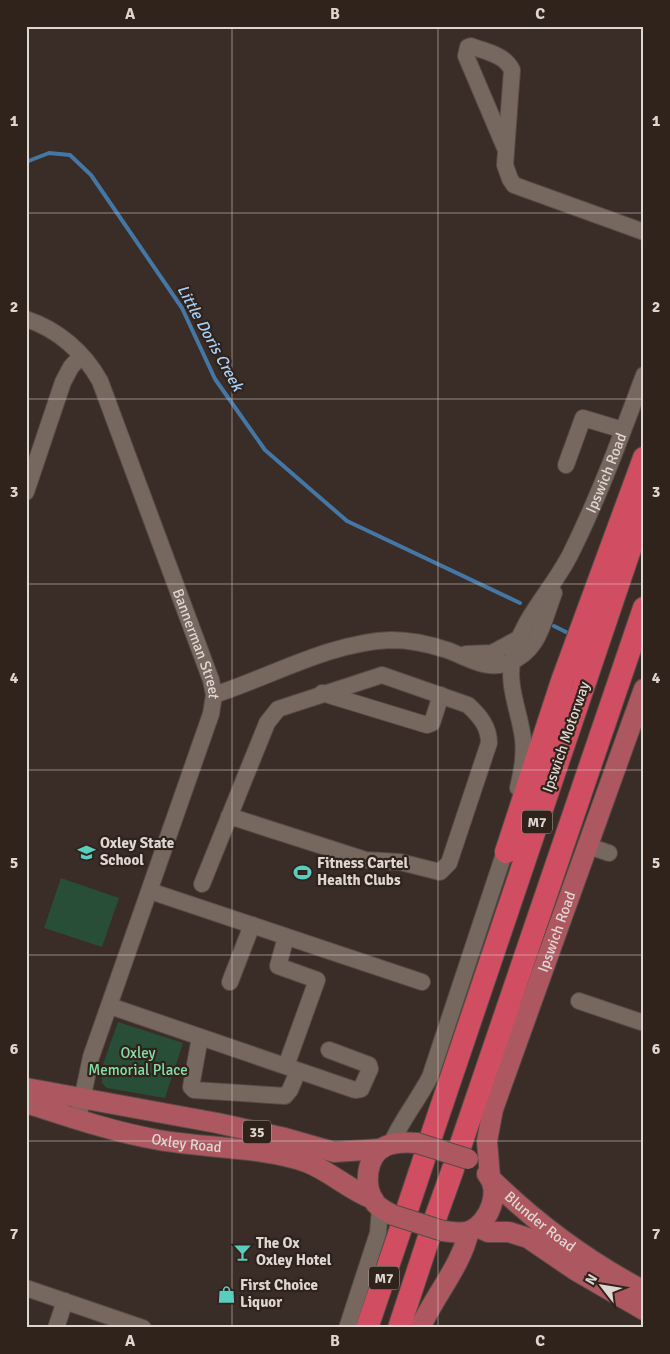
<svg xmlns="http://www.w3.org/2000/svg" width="670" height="1354" font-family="Signika,sans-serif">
	<rect width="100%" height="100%" fill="#3a2c26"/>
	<path fill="#284e37" d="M61 878 119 898 102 947 44 928Z
		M118 1022 183 1043 165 1098 107 1088 102 1083V1067Z"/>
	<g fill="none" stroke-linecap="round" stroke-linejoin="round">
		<path stroke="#4477a5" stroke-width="4" d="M26 162 49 153 70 155 91 175 182 308 215 379 265 450 347 521 520 603
			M554 626 570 634"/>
		<defs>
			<g id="minor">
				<path d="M505 148 466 56 468 47 471 46C486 52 504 54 512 70L505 165 510 179 514 185 644 232"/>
				<path id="s1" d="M26 319C57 329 84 352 100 381L211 680 214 695 211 714 91 1057 78 1119"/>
				<path d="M566 465 583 418 623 430"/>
				<path d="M26 492 63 382 71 367 81 356"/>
				<path d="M466 654 492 653 518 639"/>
				<path d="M322 693 427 725 432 723 441 695"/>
				<path d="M214 695C270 677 331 642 391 640 409 640 429 644 447 650 467 657 485 671 508 663 540 651 543 621 554 593"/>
				<path id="s2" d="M518 788C522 772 525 756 523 739 520 712 506 685 513 657 522 618 552 590 570 555 599 497 621 436 644 375"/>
				<path d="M588 846 609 853"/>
				<path d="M202 884 267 723 278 709 382 675 468 705C480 716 489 727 489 743L449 863 440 872 400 862 366 860 229 816"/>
				<path d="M150 891 422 982"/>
				<path d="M230 982 252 925"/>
				<path d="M579 1001 644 1023"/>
				<path d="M110 1006 355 1090 361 1089 370 1069 369 1065 329 1050"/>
				<path d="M200 1037 191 1087 194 1090 285 1096 290 1090 298 1071"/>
				<path d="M286 1066 317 980 278 966 286 937"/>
				<path d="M391 1144C401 1121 418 1100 430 1077L508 842"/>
				<path d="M26 1288 143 1328"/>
				<path d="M56 1328 65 1301"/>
				<path d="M347 1328 378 1233 380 1208"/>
			</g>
			<g id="major">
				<path d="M26 1088 217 1123 285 1138 334 1152 380 1149"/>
				<path id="s3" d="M26 1103C70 1117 113 1132 159 1140 204 1148 264 1147 306 1162 330 1171 349 1190 373 1199"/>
				<path id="s4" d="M490 1178 487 1141 493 1109 644 689"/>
				<path id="s5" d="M491 1179C537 1224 587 1261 644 1291"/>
				<path d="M393 1215C387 1212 381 1209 376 1204 363 1188 365 1155 386 1146 395 1142 407 1142 417 1143"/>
				<path d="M477 1227 488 1232H509L528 1238 575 1270 644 1310"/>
				<path d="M443 1231C452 1232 462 1234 470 1231 489 1223 502 1191 487 1174"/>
				<path d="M420 1328C435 1295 461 1266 469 1231"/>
			</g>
			<path id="highway" d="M506 852 562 681 644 458
				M431 1137 644 508
				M460 1147 644 608
				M407 1210 424 1159
				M435 1219 453 1169
				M367 1328 401 1228
				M399 1328 429 1237"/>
		</defs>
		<use href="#minor" stroke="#554b46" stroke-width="18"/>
		<use href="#major" stroke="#554b46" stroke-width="22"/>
		<use href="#highway" stroke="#554b46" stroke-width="24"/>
		<use href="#minor" stroke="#76675f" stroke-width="16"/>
		<use href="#major" stroke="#ad5861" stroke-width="20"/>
		<use href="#highway" stroke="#d14e62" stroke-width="22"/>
		<defs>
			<path id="major-bridge" d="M417 1143 468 1159
				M393 1215 443 1231"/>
		</defs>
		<use href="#major-bridge" stroke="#554b46" stroke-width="22" stroke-linecap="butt"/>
		<use href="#major-bridge" stroke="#ad5861" stroke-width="20"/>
	</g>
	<path fill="none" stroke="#dfd6d2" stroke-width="1" stroke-opacity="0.55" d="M232 26V1328M438 26V1328M26 213H644M26 399H644M26 584H644M26 770H644M26 955H644M26 1141H644"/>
	<defs>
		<symbol id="school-bare" viewBox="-9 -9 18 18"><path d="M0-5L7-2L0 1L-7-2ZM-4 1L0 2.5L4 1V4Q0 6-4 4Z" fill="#59cebe" stroke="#2f231c" stroke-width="2.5" paint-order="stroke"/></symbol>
		<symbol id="stadium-bare" viewBox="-9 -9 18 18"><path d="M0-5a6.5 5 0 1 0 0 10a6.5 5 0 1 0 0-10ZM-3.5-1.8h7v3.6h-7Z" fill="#59cebe" stroke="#2f231c" stroke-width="2.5" paint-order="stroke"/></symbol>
		<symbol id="bar-bare" viewBox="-9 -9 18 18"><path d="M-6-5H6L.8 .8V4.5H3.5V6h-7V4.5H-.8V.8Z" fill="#59cebe" stroke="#2f231c" stroke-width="2.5" paint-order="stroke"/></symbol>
		<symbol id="shop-bare" viewBox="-9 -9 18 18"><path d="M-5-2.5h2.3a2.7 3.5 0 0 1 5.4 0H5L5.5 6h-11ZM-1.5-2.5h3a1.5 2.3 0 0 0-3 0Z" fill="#59cebe" stroke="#2f231c" stroke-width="2.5" paint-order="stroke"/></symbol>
	</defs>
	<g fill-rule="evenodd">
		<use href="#school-bare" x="74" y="840" width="25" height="25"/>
		<use href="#stadium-bare" x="290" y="860" width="25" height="25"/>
		<use href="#bar-bare" x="230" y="1240" width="25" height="25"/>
		<use href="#shop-bare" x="214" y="1282" width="25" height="25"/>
	</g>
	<g text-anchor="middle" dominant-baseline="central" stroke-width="4.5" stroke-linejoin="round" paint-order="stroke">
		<g fill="#2f231c" stroke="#aaa09b" stroke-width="1">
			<rect x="522" y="810.5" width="30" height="23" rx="4"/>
			<rect x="243" y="1120.5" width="28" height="23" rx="4"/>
			<rect x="369" y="1266.5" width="30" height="23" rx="4"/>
		</g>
		<g font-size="14" font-weight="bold" fill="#dfd6d2">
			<text x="537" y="822">M7</text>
			<text x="257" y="1132">35</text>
			<text x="384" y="1278">M7</text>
		</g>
		<g font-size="15" fill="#dfd6d2" stroke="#2f231c">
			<text stroke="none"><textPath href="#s2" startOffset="340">Ipswich Road</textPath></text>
			<text stroke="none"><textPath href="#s1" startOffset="379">Bannerman Street</textPath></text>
			<text transform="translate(566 737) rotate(-71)">Ipswich Motorway</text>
			<text stroke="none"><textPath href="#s4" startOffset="258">Ipswich Road</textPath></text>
			<text stroke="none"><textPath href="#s3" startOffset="166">Oxley Road</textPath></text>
			<text stroke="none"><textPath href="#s5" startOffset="65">Blunder Road</textPath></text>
		</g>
		<g font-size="15" font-weight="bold" fill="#dfd6d2" stroke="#2f231c" text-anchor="start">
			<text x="100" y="843">Oxley State<tspan x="100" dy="17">School</tspan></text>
			<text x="317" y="863">Fitness Cartel<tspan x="317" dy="17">Health Clubs</tspan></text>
			<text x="256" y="1243">The Ox<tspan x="256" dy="17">Oxley Hotel</tspan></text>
			<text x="240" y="1285">First Choice<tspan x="240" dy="17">Liquor</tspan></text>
		</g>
		<g font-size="15" fill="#84e0a7" stroke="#2f231c">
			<text x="138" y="1053">Oxley<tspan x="138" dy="17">Memorial Place</tspan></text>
		</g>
		<g font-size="16" font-style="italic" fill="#a7d1f9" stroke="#2f231c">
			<text transform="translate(210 338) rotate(61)">Little Doris Creek</text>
		</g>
	</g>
	<rect width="670" height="1354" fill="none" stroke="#2f231c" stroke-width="55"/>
	<g transform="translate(602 1286) rotate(301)" stroke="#2f231c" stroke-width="4" paint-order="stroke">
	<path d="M0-4L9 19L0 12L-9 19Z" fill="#dfd6d2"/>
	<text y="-8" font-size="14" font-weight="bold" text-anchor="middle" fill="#dfd6d2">N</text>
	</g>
	<rect x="28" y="28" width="614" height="1298" fill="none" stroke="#dfd6d2" stroke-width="2"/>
	<g font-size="16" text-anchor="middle" font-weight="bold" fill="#dfd6d2">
		<text x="130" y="19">A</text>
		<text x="335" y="19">B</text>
		<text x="540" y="19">C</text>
		<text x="14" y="126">1</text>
		<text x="656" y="126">1</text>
		<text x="14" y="312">2</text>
		<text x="656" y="312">2</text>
		<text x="14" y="497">3</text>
		<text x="656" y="497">3</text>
		<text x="14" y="683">4</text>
		<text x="656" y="683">4</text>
		<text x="14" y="868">5</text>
		<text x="656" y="868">5</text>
		<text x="14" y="1054">6</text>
		<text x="656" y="1054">6</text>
		<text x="14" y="1239">7</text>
		<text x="656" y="1239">7</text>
		<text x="130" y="1346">A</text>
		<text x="335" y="1346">B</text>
		<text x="540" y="1346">C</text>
	</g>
</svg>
